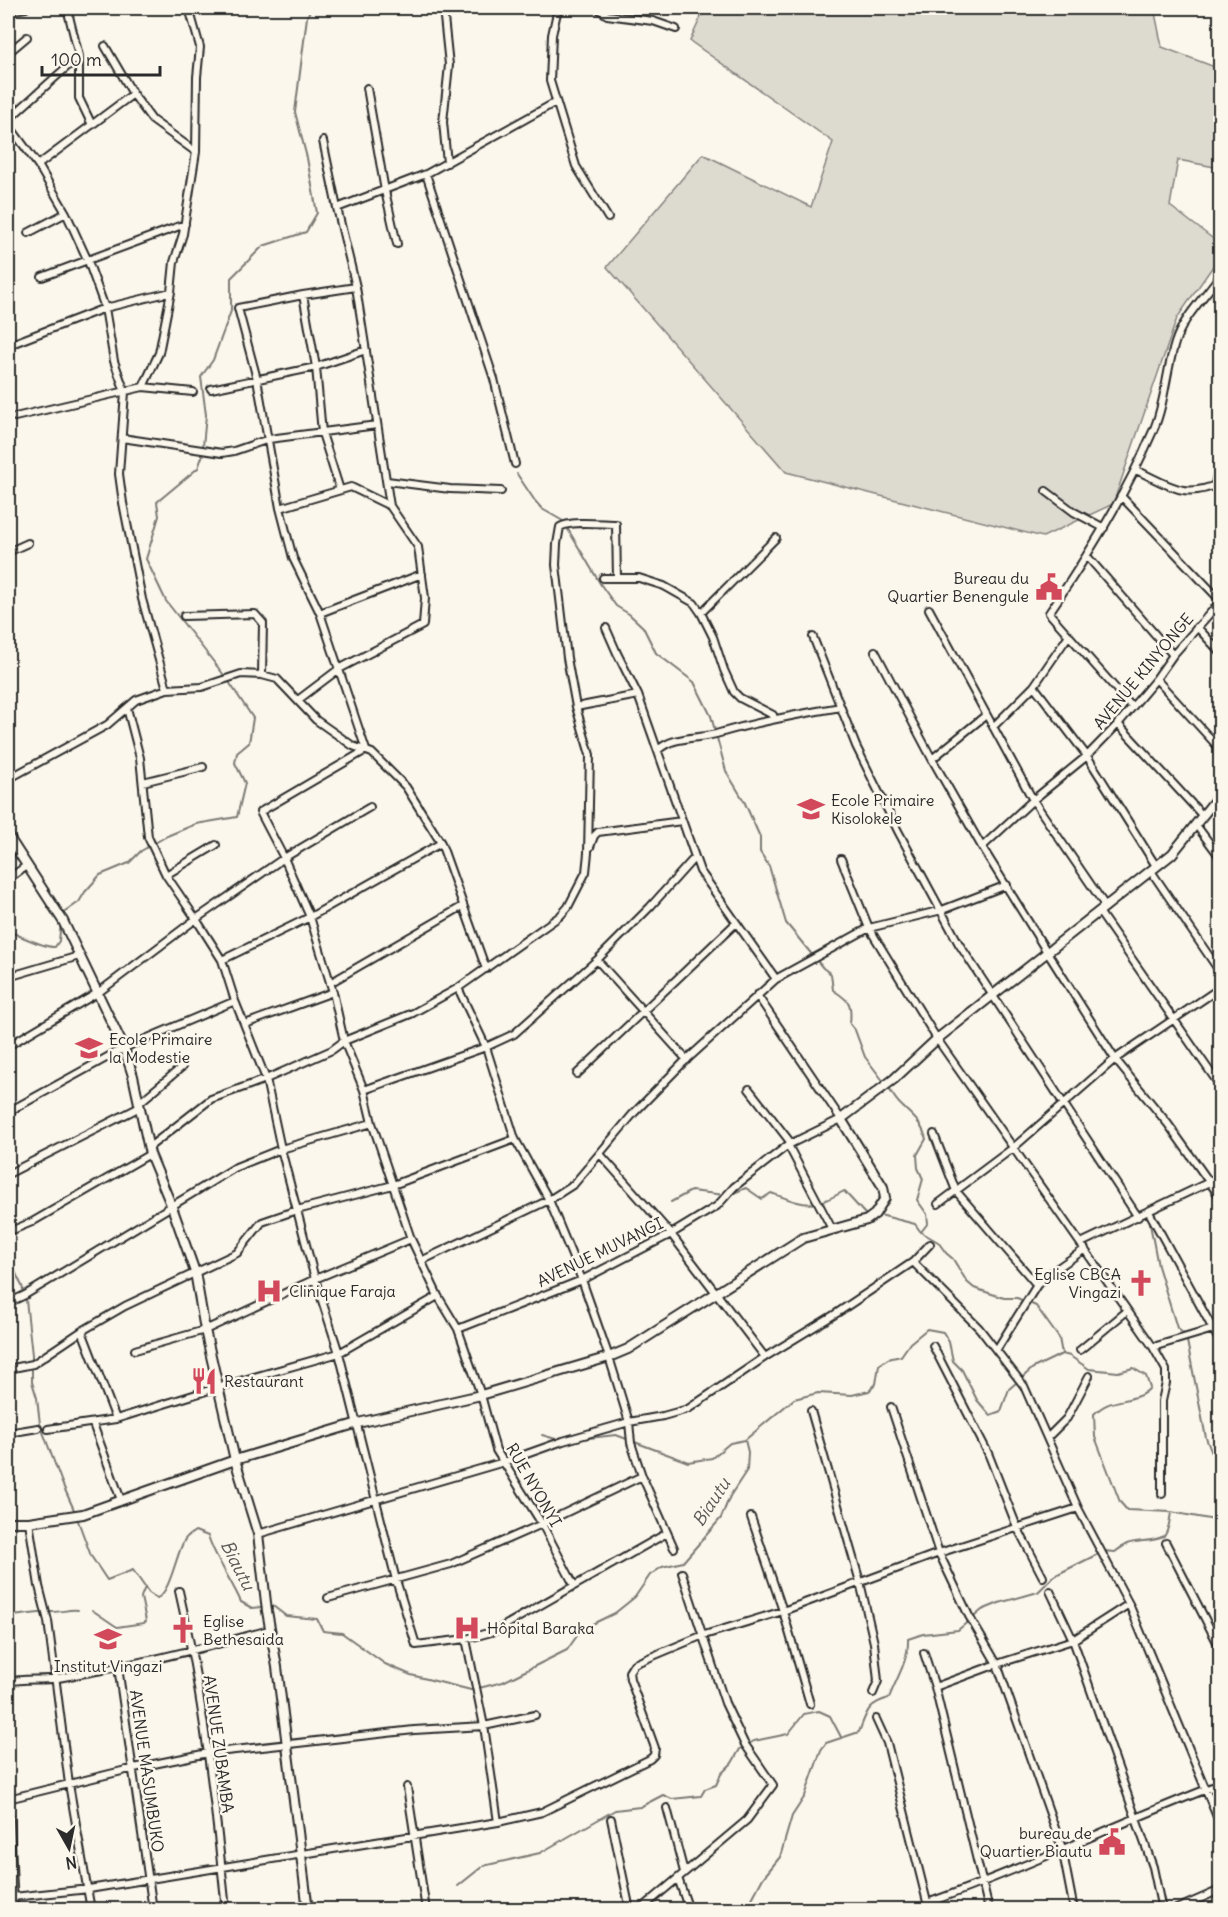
<svg xmlns="http://www.w3.org/2000/svg" width="1228" height="1917" font-family="Delius,sans-serif">
	<rect width="100%" height="100%" fill="#fbf7ec"/>
	<filter id="ink" filterUnits="userSpaceOnUse"><feTurbulence type="fractalNoise" baseFrequency=".0167" numOctaves="2"/><feDisplacementMap in="SourceGraphic" scale="12" xChannelSelector="R" yChannelSelector="G"/><feConvolveMatrix kernelMatrix="1 2 1 2 8 2 1 2 1" color-interpolation-filters="sRGB"/></filter>
	<g filter="url(#ink)">
		<path fill="#dddad0" stroke="#84827e" stroke-width="1.5" d="M705 8H1154L1162 47 1220 69V168L1178 160 1170 206 1220 244V256L1177 318 1113 504 1043 537 786 472 607 267 703 154 811 207 833 142 690 41Z"/>
		<g fill="none" stroke-linecap="round" stroke-linejoin="round">
			<path stroke="#7b7a75" stroke-width="2" d="M517 474 535 501 542 509 563 521 601 585 616 606 629 614 643 627 656 653 694 682 711 716 726 771 744 801 760 837V852L769 866 786 923 823 968 831 974 833 990C850 1001 852 1003 850 1024L855 1030 865 1057 884 1082
				M63 915 65 912 79 902 85 892 100 875 129 863 141 851 167 836 196 824 237 817 245 783 235 763 237 753 249 743 253 718 227 679 166 601 146 559 159 516 157 502 198 468 202 457 206 415 201 377 213 360 231 311V278L263 246 306 232 317 213 307 158 295 112 307 17 311 8
				M8 931C19 935 44 948 55 947L59 941 61 921
				M888 1087C892 1094 897 1102 903 1107 914 1118 922 1123 926 1139L917 1155 918 1168 923 1179 917 1200 927 1214 928 1223 921 1232 938 1242 946 1253 953 1259 967 1282 974 1288 1004 1298H1017L1036 1306 1059 1338 1062 1354
				M731 1194 746 1188 762 1199 771 1193C805 1205 811 1210 844 1191L865 1214H871
				M671 1202 691 1191 725 1195
				M876 1214 915 1224 920 1231
				M1150 1224 1158 1266 1177 1328 1185 1335
				M8 1257 22 1286 26 1300 32 1355V1382L37 1398 40 1424 62 1483 75 1512
				M1187 1341 1206 1438 1213 1456 1220 1464
				M542 1435 559 1440
				M580 1439 616 1435 688 1462 712 1458 730 1443 745 1440
				M77 1518 91 1556 107 1580 133 1570 149 1593 157 1598C170 1593 176 1555 184 1541 186 1536 191 1534 195 1531L208 1536C216 1560 231 1579 241 1602L252 1608 273 1606 286 1616 317 1619 323 1631 342 1633 385 1664 411 1675 471 1690 503 1682 567 1650 582 1629 615 1613 635 1597 650 1575 662 1567 683 1562 721 1518 730 1496 747 1470 748 1452 745 1440 794 1399 818 1393 852 1395 869 1391 876 1384 879 1365 888 1359 901 1356 910 1343 927 1329 943 1332 949 1342 953 1361 962 1370 977 1400 990 1415 1001 1411 1009 1389 1033 1368 1062 1354 1070 1356 1089 1369 1118 1372 1133 1368 1146 1376 1150 1388C1147 1391 1142 1395 1138 1396 1121 1403 1109 1399 1094 1414L1095 1437 1120 1502 1127 1510 1171 1512 1220 1521
				M92 1610 117 1627 144 1623 146 1621 141 1597 145 1587
				M8 1617C23 1614 37 1613 53 1612 62 1612 69 1609 78 1610
				M458 1886 483 1866 540 1853 615 1810 640 1807 663 1795 672 1799 701 1796 705 1789 716 1785 721 1774 732 1763 740 1749 754 1741 788 1734 804 1714 819 1711 830 1716 841 1737
				M746 1910 763 1878 780 1857 792 1816 805 1796 821 1750 826 1743 859 1732C867 1712 867 1704 889 1698 896 1679 909 1660 908 1639L923 1634 958 1630 982 1610 999 1603 1038 1592 1054 1576 1104 1551 1115 1552C1119 1549 1123 1546 1127 1544 1136 1540 1159 1542 1165 1535 1169 1529 1170 1519 1171 1512"/>
			<defs>
				<path id="minor" d="M67 8 79 56V98L92 125
					M443 8 449 65 443 122 447 163
					M558 8 552 35 550 81 576 166 608 218
					M597 8 607 15 653 21 676 29
					M8 11 26 8
					M105 46 133 94 152 120 196 152
					M8 53 27 37
					M367 88 385 191 397 244
					M8 120 79 56
					M8 124 38 165 66 213 88 261 105 308 114 361 125 392 119 474 123 503 142 599 167 689
					M38 165 133 94
					M426 174 494 379 515 464
					M337 208 426 174 556 102
					M28 233 66 213
					M42 277 185 224
					M356 287 303 295 238 308 257 379 280 508 293 558 320 613 366 750
					M303 295 316 367 322 433 340 490
					M14 343 105 308 171 292
					M143 387 159 353 171 292 174 262 183 234 196 152 197 77 200 47 189 8
					M211 389 316 367 366 350
					M15 417 143 387 193 392
					M122 438 222 453 234 451 269 439 377 425
					M1220 459 1215 485 1220 493
					M1136 470C1169 485 1184 500 1220 483
					M387 481 450 489 501 491
					M1046 491 1074 512 1104 528
					M1121 496 1220 600
					M280 508 351 487 390 506
					M8 552 28 543
					M1087 556 1173 655
					M603 578H639L664 586 694 603 701 613 713 637 724 670 734 692 740 698 773 715 774 718
					M929 609 1033 800 1106 907
					M320 613 422 574
					M701 613 776 538
					M184 616 255 614 263 623 262 675
					M1197 627 1220 652
					M606 628 617 653 638 695 700 871 776 979
					M813 637 856 746 898 831 959 944 1138 1217
					M875 651 932 759 982 847 1047 952 1115 1059 1168 1124 1220 1197
					M1156 679 1220 749
					M1034 686 1087 756 1156 866
					M298 700 339 669 423 625 425 598 418 547 390 506 356 287 337 208 323 141
					M576 707 638 695
					M1132 707 1049 613C1088 555 1125 496 1153 431 1165 405 1166 371 1175 343 1183 317 1205 297 1220 275
					M127 708 140 758 148 837 166 875 196 919 222 960 235 1001 266 1079 281 1149 315 1279 339 1353 396 1580 416 1645 466 1639 495 1631 667 1533
					M1118 724 1202 815
					M993 727 1034 686 1069 635
					M366 750 260 812 284 858 310 917 333 992 344 1041 364 1090 372 1123 411 1239 438 1296 458 1329 481 1395 496 1450 542 1524 574 1585
					M658 750C673 736 697 739 716 734 757 722 798 714 841 707
					M932 759 986 715
					M8 779 107 725 136 700 167 689 202 687 241 674 262 675 277 679 316 720 353 746 372 753 406 787 441 843 486 969
					M143 782 203 767
					M1196 825 1220 857
					M590 847 594 836 598 832 682 821
					M982 847 1033 800 1087 756 1118 724 1156 679 1173 655 1220 602
					M841 859 869 928 937 1039 1153 1347 1166 1370V1383L1162 1401V1494
					M1151 871 1220 972
					M166 875 216 845
					M8 879 26 866
					M1100 913 1220 1086
					M222 960 310 917 441 843
					M597 960 687 1060
					M8 977 79 956
					M330 983 463 906
					M458 988 486 1047 515 1139 549 1200 582 1280 609 1357 629 1422 631 1443 642 1476 674 1548
					M245 1024 333 992
					M8 1046 99 992 196 919 284 858 370 807
					M577 1074 736 923
					M749 1089 791 1143
					M364 1090 486 1047 514 1034 597 960 650 907 695 857
					M139 1103 182 1067
					M8 1112 124 1048 235 1001
					M934 1134 956 1191 1037 1285
					M788 1145 832 1229
					M148 1148 211 1099 266 1079 332 1050 344 1041 413 1013 458 988 560 916 568 907 586 872 588 853 590 755 576 707 567 658 556 565 557 544 560 527C571 520 602 524 616 524L617 578
					M600 1154 671 1234 765 1357
					M8 1174 140 1107
					M938 1204 1013 1148 1115 1059 1220 988
					M1149 1212 1220 1342
					M8 1232 32 1222 150 1154
					M1081 1243 1220 1177
					M421 1261 549 1200 574 1184 633 1114 683 1063 776 979 869 928 942 910 1007 885
					M913 1262 979 1328 1024 1386 1078 1508 1129 1604 1220 1824
					M8 1303 25 1295 236 1167 281 1149 372 1123
					M458 1329 582 1280 671 1234 717 1206 734 1187 788 1145 841 1119 757 995
					M82 1331 116 1419
					M933 1346 988 1453 1017 1527 1043 1577
					M1153 1347 1220 1327
					M997 1349 1037 1285 1052 1272 1085 1249
					M135 1350 205 1330 315 1279 411 1239
					M1080 1350 1127 1311
					M8 1369 33 1364 82 1331 125 1306 237 1253 262 1222 297 1210 393 1185 515 1139
					M891 1407 939 1553 969 1616 997 1664 1062 1848 1074 1910
					M811 1411 860 1582 874 1643 878 1681 873 1693
					M93 1424 121 1500
					M48 1429 116 1419 219 1387 339 1353 438 1296
					M8 1433 38 1428
					M1048 1437 1067 1418 1089 1376
					M751 1517 783 1611 810 1704
					M29 1522 39 1586 48 1621 69 1784 91 1910
					M258 1534 504 1462 563 1441 629 1422 663 1416 688 1409 765 1357 837 1313 913 1262 930 1244
					M1166 1543 1220 1648
					M179 1591C203 1696 215 1803 226 1910
					M1050 1591 1073 1640 1153 1867 1162 1910
					M328 1598 451 1564 542 1524 642 1476
					M466 1639 484 1726 498 1822
					M924 1653 935 1687 989 1910
					M118 1667 153 1910
					M8 1682C24 1678 41 1681 58 1678 129 1666 199 1650 269 1630
					M935 1687 997 1664 1073 1640 1129 1604
					M876 1719 887 1743 929 1910
					M407 1787 426 1910
					M8 1799 134 1768 208 1753 414 1730 484 1726 535 1715
					M8 1806 10 1821 14 1910
					M667 1808 684 1872
					M611 1819 630 1910
					M678 1878 689 1910
					M13 1897 89 1889 498 1822 542 1812 650 1759 654 1755 655 1748 630 1679 629 1672 634 1664 701 1636 783 1611 939 1553 1078 1508
					M927 1903C1027 1868 1122 1821 1220 1784
					M640 1910 747 1820 773 1785 744 1743 725 1703 682 1573
					M1174 1910 1220 1890"/>
				<path id="tertiary" d="M8 836 63 921 124 1048 133 1076 150 1154 172 1207 195 1272 205 1330 235 1460 258 1534 267 1611 277 1667 308 1910
					M8 1522H29L83 1514 235 1460 358 1423 481 1395 609 1357 628 1349 803 1238 867 1220 875 1214 885 1198 883 1187 841 1119 894 1079 937 1039 1172 854 1220 794"/>
			</defs>
			<use href="#minor" stroke="#2b2b2b" stroke-width="10"/>
			<use href="#tertiary" stroke="#2b2b2b" stroke-width="12"/>
			<use href="#minor" stroke="#fbf7ec" stroke-width="6"/>
			<use href="#tertiary" stroke="#fbf7ec" stroke-width="8"/>
		</g>
	</g>
	<defs>
		<symbol id="civic-bare" viewBox="-9 -9 18 18"><path d="M-.6-6.5H3V-4.5H.6V-3L4-1V1h2V6H-6V1h2V-1L-.6-3ZM-1.2 2.5V6h2.4V2.5Z" fill="#d1495b" stroke="#fbf7ec" stroke-width="2.5" paint-order="stroke"/></symbol>
		<symbol id="school-bare" viewBox="-9 -9 18 18"><path d="M0-5L7-2L0 1L-7-2ZM-4 1L0 2.5L4 1V4Q0 6-4 4Z" fill="#d1495b" stroke="#fbf7ec" stroke-width="2.5" paint-order="stroke"/></symbol>
		<symbol id="church-bare" viewBox="-9 -9 18 18"><path d="M-1.2-6h2.4v3.5h3.3v2.4h-3.3V6h-2.4V-.1h-3.3v-2.4h3.3Z" fill="#d1495b" stroke="#fbf7ec" stroke-width="2.5" paint-order="stroke"/></symbol>
		<symbol id="hospital-bare" viewBox="-9 -9 18 18"><path d="M-5-5h3v3.5h4V-5h3V5h-3V1.5h-4V5h-3Z" fill="#d1495b" stroke="#fbf7ec" stroke-width="2.5" paint-order="stroke"/></symbol>
		<symbol id="restaurant-bare" viewBox="-9 -9 18 18"><path d="M-5-6h1v4h1v-4h1v4h1v-4h1v5L-1.5 .5V6h-2V.5L-5-1ZM5-6V6H3V1.5H1.5Q1.5-4 5-6Z" fill="#d1495b" stroke="#fbf7ec" stroke-width="2.5" paint-order="stroke"/></symbol>
	</defs>
	<g fill-rule="evenodd">
		<use href="#civic-bare" x="1030" y="568" width="38" height="38"/>
		<use href="#school-bare" x="792" y="790" width="38" height="38"/>
		<use href="#school-bare" x="70" y="1029" width="38" height="38"/>
		<use href="#church-bare" x="1122" y="1264" width="38" height="38"/>
		<use href="#hospital-bare" x="250" y="1272" width="38" height="38"/>
		<use href="#restaurant-bare" x="185" y="1362" width="38" height="38"/>
		<use href="#hospital-bare" x="448" y="1609" width="38" height="38"/>
		<use href="#church-bare" x="164" y="1611" width="38" height="38"/>
		<use href="#school-bare" x="89" y="1620" width="38" height="38"/>
		<use href="#civic-bare" x="1093" y="1823" width="38" height="38"/>
	</g>
	<g text-anchor="middle" dominant-baseline="central" stroke-width="5" stroke-linejoin="round" paint-order="stroke">
		<g font-size="16" fill="#2b2b2b" stroke="#fbf7ec" text-anchor="start">
			<text x="1029" y="578" text-anchor="end">Bureau du<tspan x="1029" dy="18">Quartier Benengule</tspan></text>
			<text x="831" y="800">Ecole Primaire<tspan x="831" dy="18">Kisolokele</tspan></text>
			<text x="109" y="1039">Ecole Primaire<tspan x="109" dy="18">la Modestie</tspan></text>
			<text x="1121" y="1274" text-anchor="end">Eglise CBCA<tspan x="1121" dy="18">Vingazi</tspan></text>
			<text x="289" y="1291">Clinique Faraja</text>
			<text x="224" y="1381">Restaurant</text>
			<text x="203" y="1621">Eglise<tspan x="203" dy="18">Bethesaida</tspan></text>
			<text x="487" y="1628">Hôpital Baraka</text>
			<text x="108" y="1666" text-anchor="middle">Institut Vingazi</text>
			<text x="1092" y="1833" text-anchor="end">bureau de<tspan x="1092" dy="18">Quartier Biautu</tspan></text>
		</g>
		<g font-size="16" fill="#2b2b2b" stroke="#fbf7ec">
			<text transform="translate(1143 671) rotate(-50)">AVENUE KINYONGE</text>
			<text transform="translate(600 1252) rotate(-26)">AVENUE MUVANGI</text>
			<text transform="translate(534 1485) rotate(60)">RUE NYONYI</text>
			<text transform="translate(219 1744) rotate(82)">AVENUE ZUBAMBA</text>
			<text transform="translate(147 1771) rotate(82)">AVENUE MASUMBUKO</text>
		</g>
		<g font-size="18" font-style="italic" fill="#5a5956" stroke="#fbf7ec">
			<text transform="translate(711 1502) rotate(-57)">Biautu</text>
			<text transform="translate(238 1565) rotate(63)">Biautu</text>
		</g>
	</g>
	<rect width="1228" height="1917" fill="none" stroke="#fbf7ec" stroke-width="30"/>
	<rect x="15" y="15" width="1198" height="1887" fill="none" stroke="#2b2b2b" stroke-width="2" filter="url(#ink)"/>
	<g transform="translate(69 1848) rotate(171)" stroke="#fbf7ec" stroke-width="4.5" paint-order="stroke">
	<path d="M0-4.5L10 22L0 15L-10 22Z" fill="#2b2b2b"/>
	<text y="-9" font-size="16" font-weight="bold" text-anchor="middle" fill="#2b2b2b">N</text>
	</g>
	<path d="M42 66v9h118v-9" fill="none" stroke="#2b2b2b" stroke-width="3"/>
	<text x="51" y="66" font-size="18" fill="#2b2b2b" stroke="#fbf7ec" stroke-width="4.5" paint-order="stroke">100 m</text>
</svg>
